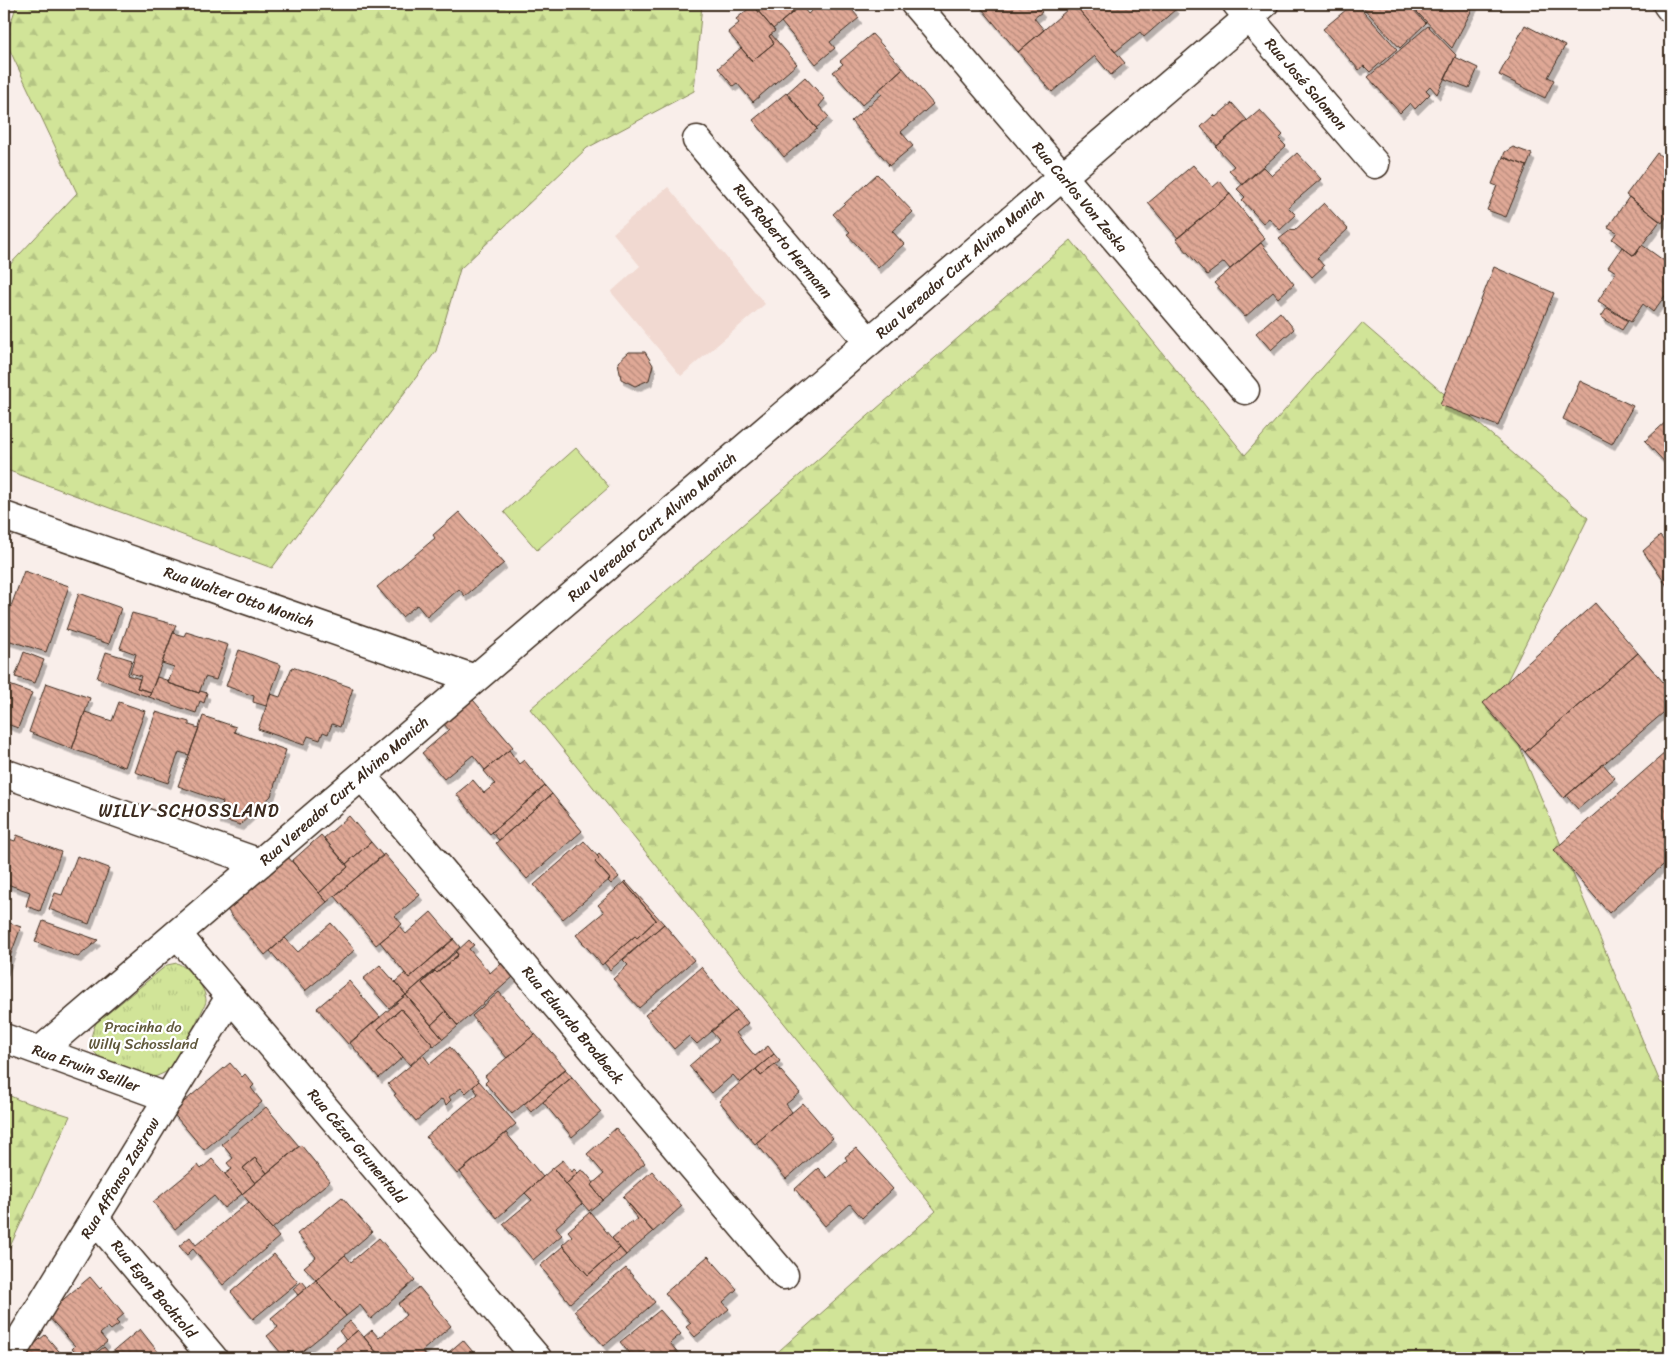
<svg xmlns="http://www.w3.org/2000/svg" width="1674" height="1362" font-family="Sriracha,sans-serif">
	<defs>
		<pattern id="forest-firs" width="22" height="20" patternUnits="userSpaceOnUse" patternTransform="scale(1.25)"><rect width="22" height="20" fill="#d1e498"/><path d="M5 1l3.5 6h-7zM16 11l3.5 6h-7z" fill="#b4c483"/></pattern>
		<pattern id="park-tufts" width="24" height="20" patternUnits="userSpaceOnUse" patternTransform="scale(1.25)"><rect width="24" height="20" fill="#d1e498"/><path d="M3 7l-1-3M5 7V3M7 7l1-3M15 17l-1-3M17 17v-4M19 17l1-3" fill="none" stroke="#b4c483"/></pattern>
		<pattern id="building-back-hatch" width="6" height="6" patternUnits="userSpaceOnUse" patternTransform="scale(1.25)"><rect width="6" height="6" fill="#dfa896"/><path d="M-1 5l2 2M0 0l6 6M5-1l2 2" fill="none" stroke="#b6897a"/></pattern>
		<filter id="shadow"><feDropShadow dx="3" dy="5.5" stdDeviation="0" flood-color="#0004"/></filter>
	</defs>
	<rect width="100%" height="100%" fill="#f9eeea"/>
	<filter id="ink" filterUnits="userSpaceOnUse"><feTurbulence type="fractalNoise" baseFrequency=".02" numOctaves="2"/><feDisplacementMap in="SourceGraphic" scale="10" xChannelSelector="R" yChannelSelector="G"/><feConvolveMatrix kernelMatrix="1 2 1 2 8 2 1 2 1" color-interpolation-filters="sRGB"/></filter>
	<g filter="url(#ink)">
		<path fill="#f1d9d1" d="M668 187 765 304 681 376 611 292 640 266 613 233Z"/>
		<path fill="#d1e498" stroke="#86875b" d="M576 448 609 487 537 550 504 512Z"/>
		<path fill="url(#forest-firs)" stroke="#86875b" d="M17 4H702L694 91 587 148 460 269 436 351 272 568 4 469V271L77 193 5 40Z
			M1071 240 1245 455 1362 323 1588 518 1499 697 1660 1082 1670 1087V1358H771L936 1211 530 709Z
			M4 1093 19 1100 70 1116 8 1251 4 1258Z"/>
		<path fill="url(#park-tufts)" stroke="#86875b" d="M177 963C189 968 206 987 206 1001 206 1007 173 1065 167 1071 165 1073 159 1075 157 1076 147 1080 136 1075 127 1071 103 1061 81 1054 96 1023L167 965Z"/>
		<path fill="url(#building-back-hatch)" stroke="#3b2a1e" filter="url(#shadow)" d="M752 4H803L773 29Z
			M819 4H847L859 18 830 42 835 48 816 64 781 22 801 5 808 14Z
			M978 4H1035L1042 12 1034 18 1044 30 1018 52Z
			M1074 4 1125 63 1111 75 1095 56 1052 92 1018 52Z
			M1074 4H1095L1098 7 1101 4H1171L1176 9 1144 37 1140 32 1115 52Z
			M1353 4H1357L1397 49 1370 72 1364 66 1359 70 1323 29Z
			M1360 4H1408L1426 23 1400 48Z
			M1410 4H1425L1416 11Z
			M1425 4H1475L1452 48 1416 11Z
			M753 5 775 31 769 36 774 43 752 61 728 32 739 23 736 19Z
			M1525 25 1565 46 1548 77 1554 80 1545 98 1499 75Z
			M1428 26 1456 55 1437 94 1430 86 1426 90 1430 94 1415 109 1410 103 1400 113 1368 77Z
			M771 34 797 64 753 102 737 83 733 86 718 68 741 48 752 61 774 43 769 36Z
			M872 34 903 68 862 105 833 72 843 64 840 61Z
			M1455 57 1478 68 1469 88 1445 79Z
			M903 68 933 104 901 132 913 146 889 166 888 164H889L851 121 882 94 879 90Z
			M805 77 825 99 819 106 829 117 816 128 787 93Z
			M786 93 817 129 784 157 753 120Z
			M1232 103 1247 120 1217 146 1201 127 1214 115 1216 117Z
			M1260 110 1283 135 1279 139 1286 146 1243 185 1229 170 1234 166 1216 147Z
			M1513 147 1532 154 1527 166 1503 157 1505 152Z
			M1297 153 1321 179 1288 207 1296 215 1280 230 1269 218 1263 223 1242 200 1245 197 1237 189 1263 166 1272 175Z
			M1657 153 1670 163V212L1662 223 1626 195Z
			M1503 157 1527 166 1506 217 1487 210 1497 186 1492 184Z
			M1193 165 1213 187 1220 181 1230 194 1178 238 1148 203Z
			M877 174 913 212 892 231 904 244 878 268 847 234 850 232 833 214Z
			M1230 194 1265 239 1230 269 1224 262 1207 275 1176 239Z
			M1629 197 1660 221 1634 256 1612 239 1617 232 1608 227Z
			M1324 203 1348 229 1317 258 1324 266 1312 277 1279 239 1292 229 1294 231Z
			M1261 243 1294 284 1278 298 1273 292 1245 317 1214 283Z
			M1642 245 1670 265V289L1653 312 1643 304 1631 322 1598 301 1616 272 1608 267 1622 247 1634 256Z
			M1494 267 1554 293 1498 426 1440 405Z
			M1607 308 1628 321 1622 330 1601 317Z
			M1280 312 1294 329 1271 350 1256 333Z
			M629 352H645L653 365 649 380 635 386 621 379 618 362Z
			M1580 381 1633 406 1612 444 1563 419Z
			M1670 418V468L1645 441Z
			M459 512 504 563 465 596 459 589 427 617 417 605 402 617 377 587 435 538 433 535Z
			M1660 536 1670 548V590L1643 551Z
			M24 571 69 586 46 652 4 639V625Z
			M79 593 121 608 109 644 66 630Z
			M1595 603 1638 653 1525 752 1483 703Z
			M132 613 176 625 151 692 137 688 141 676 130 673 136 654 120 648Z
			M186 632 228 645 216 680 205 677 199 693 168 683 174 667 162 663 173 633 184 636Z
			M239 650 281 665 266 706 253 702 254 696 226 686Z
			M24 652 44 660 35 683 15 677Z
			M106 652 132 660 127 675 140 679 137 688 151 692 149 697 97 678Z
			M1638 653 1670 690V707L1564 798 1525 752Z
			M292 667 353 688 340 727 332 724 328 734 323 732 320 740 308 736 304 745 258 729 271 694 280 697Z
			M157 677 169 681 168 683 199 693 200 691 207 693 204 703 200 701 196 713 149 697Z
			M4 683 32 693 18 728 4 723Z
			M46 683 90 698 72 749 29 732Z
			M468 694 513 747 485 770 473 755 444 779 422 753 449 730 439 718Z
			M119 702 145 711 125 767 72 749 85 712 112 721Z
			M156 712 189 722V725L199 728 189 755 179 752 168 783 135 772Z
			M203 716 236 727 234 732 286 750 271 796 240 825 217 818 223 802 178 786Z
			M509 750 519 764 524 760 545 786 490 834 456 794 473 780 484 793 495 784 484 771Z
			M1666 752 1670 756V859L1609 913 1554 850Z
			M1603 764 1615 778 1578 809 1566 796Z
			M545 786 552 794 499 840 492 832Z
			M552 794 582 831 527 879 496 843Z
			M349 816 371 842 346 864 324 838Z
			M17 835 61 852 40 911 26 906 30 892 4 883V854L9 839 15 841Z
			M321 835 348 867 319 893 292 861Z
			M584 841 599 858 595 862 610 879 563 919 534 885Z
			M371 842 383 856 327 902 319 893 348 867 346 864Z
			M384 854 420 895 395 916 402 924 376 945 335 896Z
			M599 854 619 877 611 884 608 881 610 879 595 862 599 858 597 856Z
			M77 856 109 868 89 924 49 909 55 893 62 895Z
			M288 857 327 902 265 955 227 910Z
			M625 881 664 924 610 970 604 963 635 936 637 938 656 920 624 882Z
			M624 882 656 920 637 938 635 936 602 965 576 935 604 912 598 905Z
			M431 912 454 939 409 978 380 942 399 926 406 934Z
			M4 921 21 927 4 973Z
			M43 921 98 940 78 957 35 942Z
			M331 923 355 950 305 991 270 951 285 938 298 952Z
			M664 924 694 960 639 1008 613 979 628 965 623 960Z
			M453 939 460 947 406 995 395 982 405 973 409 978Z
			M469 940 474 945 469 949 490 973 501 963 513 977 458 1026 422 983 435 971 437 973 458 955 456 952Z
			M456 952 458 955 437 973 435 971 422 983 446 1011 431 1025 406 995Z
			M380 965 406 995 389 1008 363 979Z
			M701 967 737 1010 697 1044 689 1036 674 1049 645 1015Z
			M349 981 380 1017 348 1044 317 1008Z
			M499 992 535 1034 507 1058 472 1016Z
			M406 995 443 1039 434 1046 401 1009 378 1029 403 1057 379 1078 350 1043Z
			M401 1009 433 1045 410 1065 378 1029Z
			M737 1010 748 1023 736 1033 755 1056 768 1046 774 1054 740 1083 733 1075 712 1093 689 1066 719 1040 711 1031Z
			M446 1011 458 1026 443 1039 431 1025Z
			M535 1034 566 1069 512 1114 485 1083 488 1080 485 1076Z
			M450 1047 479 1081 466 1093 461 1088 449 1097 451 1100 446 1105 442 1099 416 1121 394 1095 396 1094 388 1084 423 1055 430 1064Z
			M774 1054 780 1061 761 1076 756 1069Z
			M230 1063 242 1077 245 1074 254 1085 251 1088 262 1102 204 1150 172 1112Z
			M775 1064 800 1093 786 1104 792 1112 755 1144 719 1101 756 1069 761 1076Z
			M565 1069 572 1077 531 1112 524 1104Z
			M572 1077 601 1112 572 1137 543 1102Z
			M479 1081 516 1124 457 1174 426 1137 478 1094 473 1087Z
			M803 1103 833 1138 786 1179 756 1143Z
			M266 1107 299 1146 267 1173 255 1158 243 1168 255 1183 242 1194 225 1174 232 1169 227 1163 233 1158 222 1144Z
			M616 1128 645 1163 603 1200 591 1185 604 1174 587 1154Z
			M506 1133 543 1177 497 1218 460 1172Z
			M301 1145 330 1181 272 1229 242 1194Z
			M856 1148 893 1189 862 1218 850 1204 825 1226 795 1189 818 1168 827 1178 847 1160 845 1157Z
			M255 1158 267 1173 255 1183 243 1168Z
			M212 1159 242 1194 224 1208 214 1196 175 1229 153 1202 198 1165 201 1169Z
			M563 1160 572 1172 574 1169 578 1173 566 1184 553 1168Z
			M553 1168 582 1204 556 1227 562 1235 533 1260 503 1224 532 1200 525 1193Z
			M581 1170 585 1172 594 1183 591 1185 603 1200 589 1211 566 1184Z
			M652 1171 682 1206 653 1232 623 1197Z
			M342 1197 372 1232 316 1280 304 1267 316 1257 297 1234Z
			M249 1202 279 1237 223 1285 193 1249 187 1255 179 1246 190 1237 196 1245Z
			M630 1205 653 1232 626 1255 612 1238 632 1221 633 1223 638 1219 628 1207Z
			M590 1212 620 1248 588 1275 562 1245 572 1236 568 1231Z
			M379 1238 415 1280 371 1319 360 1305 346 1316 316 1280 345 1255 351 1262Z
			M563 1246 588 1275 620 1248 626 1255 570 1303 540 1266Z
			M274 1254 298 1282 253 1319 231 1292Z
			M708 1256 737 1289 723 1302 729 1309 695 1337 686 1327 691 1323 665 1293Z
			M626 1268 655 1302 604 1346 574 1311Z
			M90 1277 100 1289 102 1287 124 1314 116 1321 119 1324 111 1330 108 1327 100 1334 107 1342 87 1358H80L72 1349 75 1346 46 1314Z
			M316 1280 346 1316 294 1358H285L267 1336 278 1327 271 1318Z
			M302 1281 307 1287 298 1295 293 1289Z
			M419 1287 451 1326 422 1351 427 1357 426 1358H381L364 1337 372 1330 379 1338 406 1315 398 1304Z
			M660 1310 681 1334 670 1343 680 1355 676 1358H633L620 1342Z
			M350 1321 358 1330 346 1340 339 1331Z
			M140 1329 162 1357 161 1358H90L104 1347 110 1354Z
			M358 1330 381 1358H324L346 1340Z
			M45 1335 65 1358H24L21 1355Z
			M463 1340 478 1358H442Z"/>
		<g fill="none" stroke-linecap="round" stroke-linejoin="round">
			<defs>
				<path id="minor" d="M915 4 1245 390
					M1237 4 1375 164
					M697 140 869 342
					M4 516 475 679
					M4 773 260 863
					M362 776 784 1275
					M177 934 537 1358
					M4 1038 169 1098
					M40 1051 1264 4
					M95 1219 213 1358
					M9 1358 230 997"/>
				<path id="major" d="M1667 4 1670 8"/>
			</defs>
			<use href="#minor" stroke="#3b2a1e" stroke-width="31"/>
			<use href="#major" stroke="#3b2a1e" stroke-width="31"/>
			<use href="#minor" stroke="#fff" stroke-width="28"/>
			<use href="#major" stroke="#fff" stroke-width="28"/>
		</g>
	</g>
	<g text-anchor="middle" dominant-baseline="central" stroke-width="4.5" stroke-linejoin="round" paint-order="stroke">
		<g font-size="15" fill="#3b2a1e" stroke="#fff">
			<text transform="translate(1306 84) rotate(49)">Rua José Salomon</text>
			<text transform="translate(1080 197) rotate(50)">Rua Carlos Von Zeska</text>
			<text transform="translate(783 241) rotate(50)">Rua Roberto Hermann</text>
			<text transform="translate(960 264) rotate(-41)">Rua Vereador Curt Alvino Monich</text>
			<text transform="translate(652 527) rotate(-41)">Rua Vereador Curt Alvino Monich</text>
			<text transform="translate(239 597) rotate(19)">Rua Walter Otto Monich</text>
			<text transform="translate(344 791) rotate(-41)">Rua Vereador Curt Alvino Monich</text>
			<text transform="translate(573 1025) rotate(50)">Rua Eduardo Brodbeck</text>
			<text transform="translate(86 1068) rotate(20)">Rua Erwin Seiller</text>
			<text transform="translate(357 1146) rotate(50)">Rua Cézar Grunentald</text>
			<text transform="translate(120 1178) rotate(-59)">Rua Affonso Zastrow</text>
			<text transform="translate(154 1289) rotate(50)">Rua Egon Bachtold</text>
		</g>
		<g font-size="15" fill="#60583c" stroke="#fff">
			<text x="143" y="1027">Pracinha do<tspan x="143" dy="17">Willy Schossland</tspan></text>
		</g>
		<g font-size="18" letter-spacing="1" fill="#3b2a1e" stroke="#fff">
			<text x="189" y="811">WILLY SCHOSSLAND</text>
		</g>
	</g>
	<rect width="1674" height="1362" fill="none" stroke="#fff" stroke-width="20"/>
	<rect x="10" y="10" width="1654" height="1342" fill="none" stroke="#3b2a1e" stroke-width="2" filter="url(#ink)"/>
</svg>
